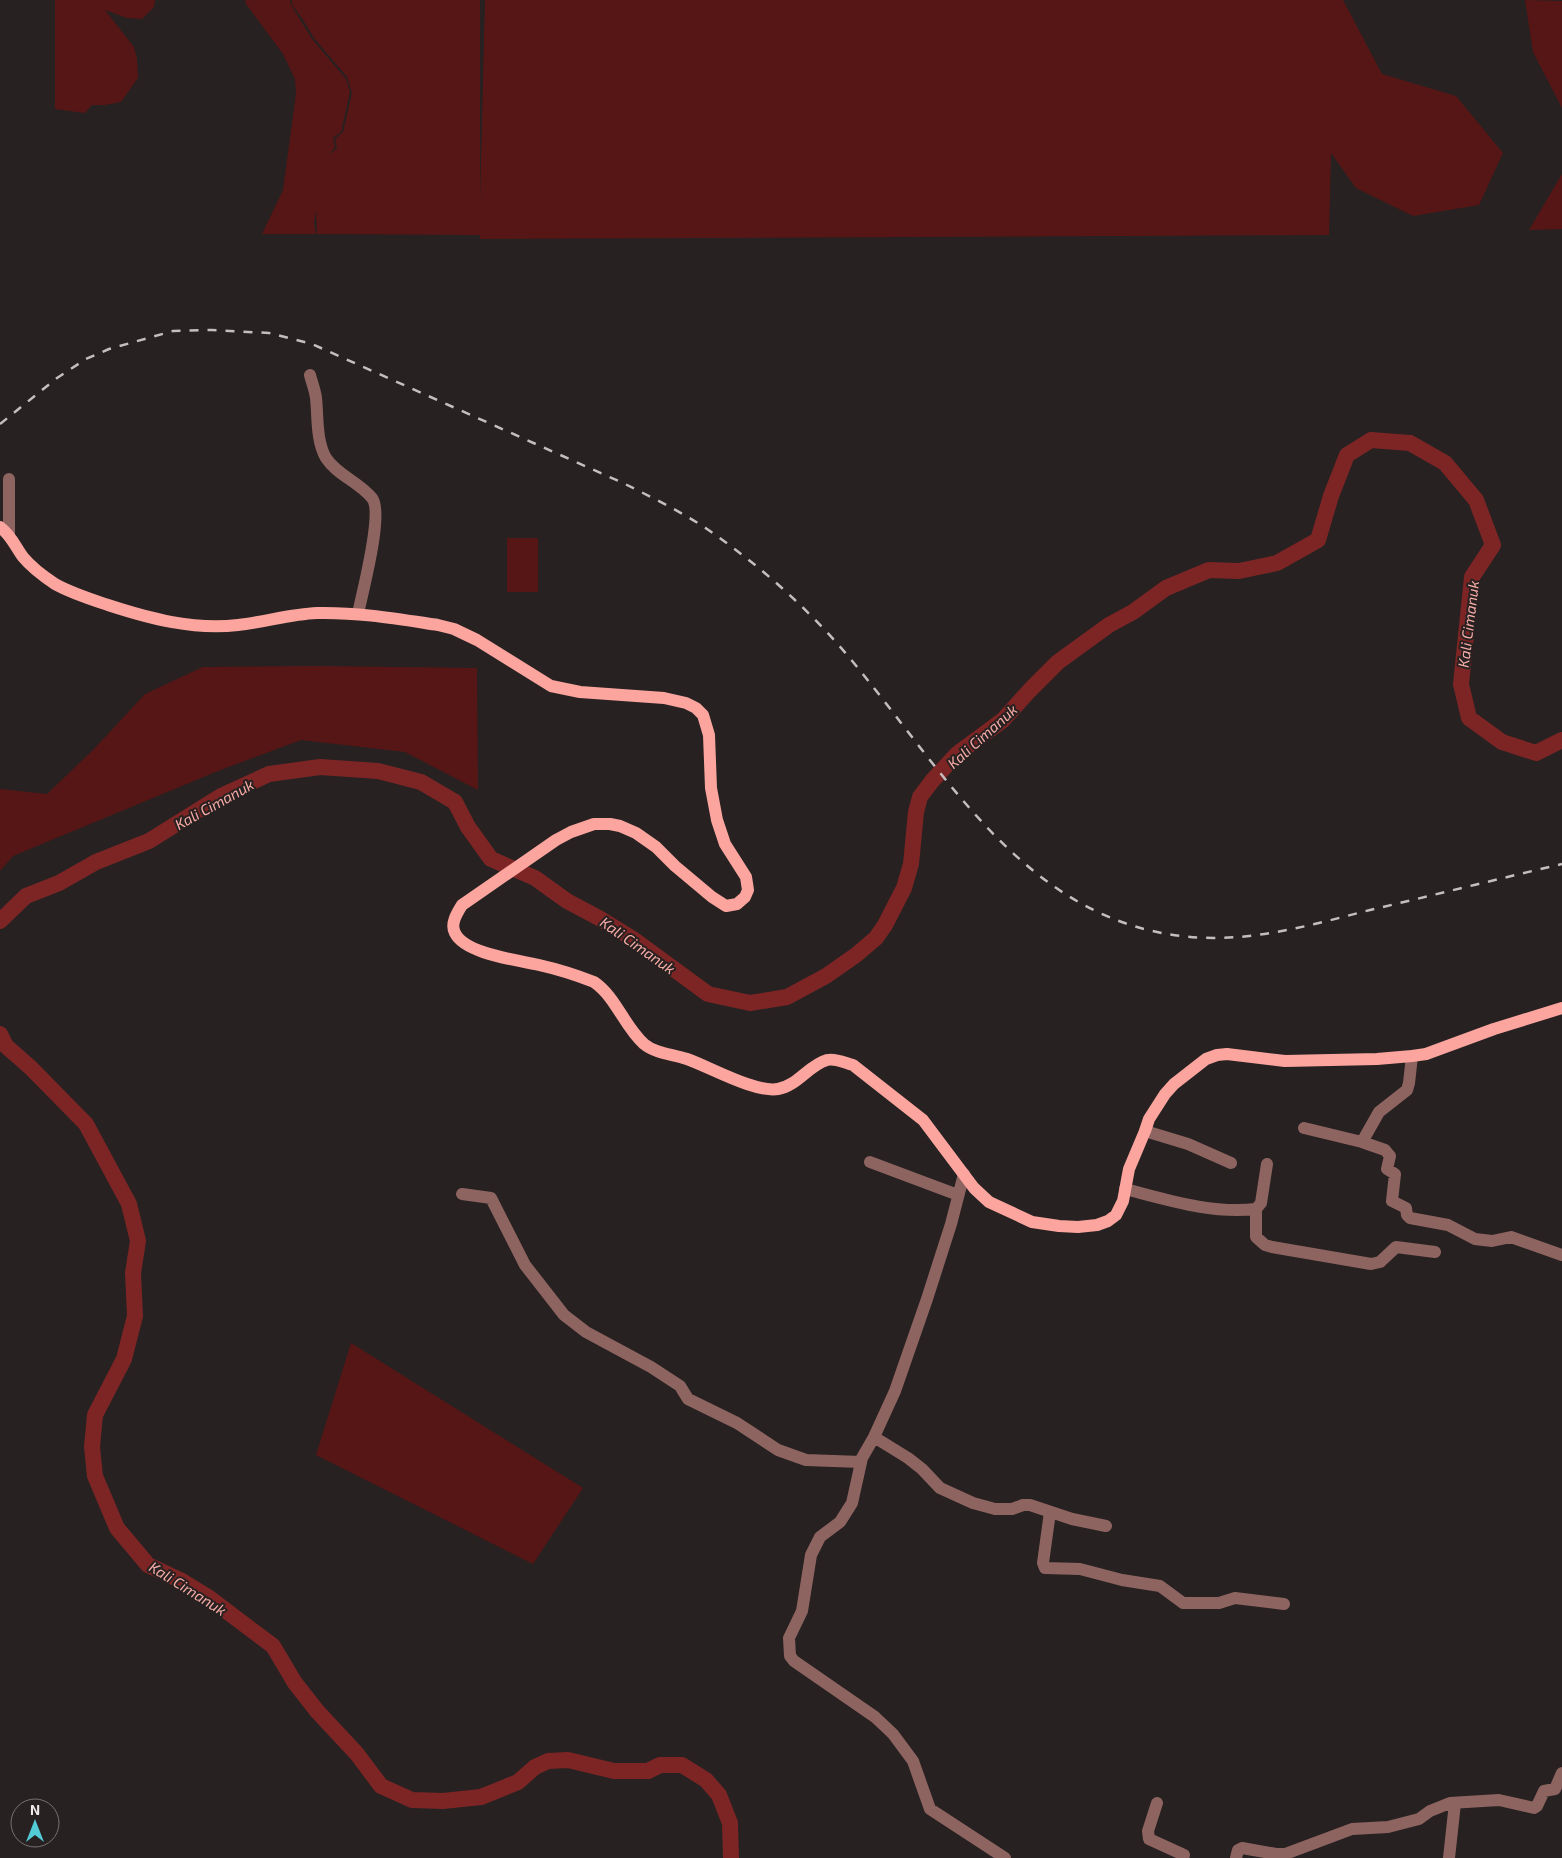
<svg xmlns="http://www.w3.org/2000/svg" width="1562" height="1858" font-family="'Exo 2',sans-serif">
	<rect width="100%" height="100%" fill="#272121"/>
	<path fill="#571616" d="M55 0H155L154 7 142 19 127 18 105 10 134 47 137 59 138 78 121 102 105 105H92L85 113 55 109Z
		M245 0H290L291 5 312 39 346 79 350 92 341 132 333 138 335 147 329 155 337 148 335 139 343 132 352 93 347 77 314 38 302 18 292 5V0H480V201L485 0H1343L1382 74 1456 96 1503 153 1479 205 1413 216 1356 188 1331 153 1329 235 480 239V235L317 234 316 210 314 223 316 234H262L283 190 296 94 295 79 283 54 246 4Z
		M1525 0 1562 1V108L1533 52Z
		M1562 174V229L1529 230Z
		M507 538H538V592H507Z
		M316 666 477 668 478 790 405 752 301 740 218 771 13 856 0 871V789L47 794 93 750 145 694 203 667Z
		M351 1343 583 1488 533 1564 316 1455Z"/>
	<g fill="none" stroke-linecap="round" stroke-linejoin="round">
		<path stroke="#7d2525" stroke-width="16" d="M0 921 26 896 59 883 96 862 149 841 221 796 269 774 320 767 378 771 421 782 455 802 468 827 491 859 535 878 567 901 599 918 633 939 708 994 750 1003 787 997 826 976 856 955 876 938 885 925 904 888 911 864 916 812 920 797 932 781 957 754 1003 720 1030 690 1058 662 1109 625 1133 612 1166 588 1209 570 1239 571 1277 563 1318 540 1331 496 1347 455 1371 440 1410 443 1445 463 1476 500 1493 545 1472 577 1461 684 1469 718 1502 742 1536 753 1562 740
			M0 1034 6 1046 31 1068 86 1124 129 1204 138 1241 133 1273 135 1316 124 1359 95 1415 92 1447 95 1476 117 1528 148 1565 182 1581 208 1597 273 1646 295 1683 317 1711 357 1754 381 1786 412 1800 443 1801 481 1797 518 1782 535 1767 548 1761 568 1760 614 1771H648L660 1765H682L706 1780 719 1795 730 1823 731 1858"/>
		<path stroke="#8e6461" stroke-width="12" d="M310 375C312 383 315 390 316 398 318 416 316 441 326 458 337 475 359 482 372 498 384 513 362 593 358 614
			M9 534V479
			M1304 1128 1362 1142 1385 1150 1390 1156 1387 1169 1395 1174 1392 1201 1406 1208 1407 1215 1410 1218 1448 1225 1475 1239 1492 1241 1511 1237 1562 1255
			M1145 1131 1188 1144 1231 1163
			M1362 1142 1379 1112 1407 1090 1409 1083 1412 1056
			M870 1162 958 1195
			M964 1174 951 1224 927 1299 895 1391 874 1437 862 1458 852 1503 840 1522 820 1537 811 1555 802 1611 789 1638 790 1656 794 1661 875 1717 893 1734 913 1761 930 1809 1005 1858
			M1125 1189C1168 1200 1211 1214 1256 1209L1261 1203 1267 1164
			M462 1194 491 1198 525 1265 564 1315 586 1332 651 1367 680 1386 688 1399 737 1423 778 1450 806 1460 861 1462
			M1256 1209V1237L1265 1245 1272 1247 1371 1264 1380 1262 1396 1247 1435 1252
			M874 1437 908 1458 922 1469 940 1488 973 1503 995 1509H1012L1023 1505H1030L1072 1519 1106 1526
			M1050 1512 1043 1563 1045 1568 1080 1569 1122 1580 1160 1586 1183 1603H1219L1235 1598 1284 1604
			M1157 1803 1148 1831 1149 1839 1184 1855
			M1236 1858 1238 1850 1242 1848 1276 1854H1285L1352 1829 1388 1827 1419 1819 1430 1811 1450 1803 1499 1800 1534 1808 1537 1806 1544 1791 1555 1789 1562 1773
			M1449 1858 1455 1803"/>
		<path stroke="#fba59e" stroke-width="12" d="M0 527C11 535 15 546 23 557 32 568 43 576 55 584 71 593 90 599 108 605 151 619 193 630 238 625 265 622 291 614 317 613 358 612 398 619 438 625L454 629 477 640 551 686 580 692 664 698 686 703 696 708 703 715 709 735 711 788 717 820 725 844 746 877 748 890 745 897 737 904 726 906 712 897 675 866 656 847 636 833 620 826 610 824H594L571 832 556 840 462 905C457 913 450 924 455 933 465 954 518 960 539 965 557 969 576 975 594 982 616 997 624 1026 644 1044 656 1054 673 1054 687 1059 710 1067 755 1093 778 1089 797 1086 809 1065 827 1060 836 1058 845 1063 853 1065L923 1120 974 1188 989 1202 1032 1222 1059 1226 1078 1227 1097 1225 1108 1221 1116 1215 1123 1201 1129 1169 1145 1131 1149 1119 1165 1094 1174 1084 1206 1059 1217 1055 1227 1054 1285 1061 1377 1059 1412 1056 1426 1054 1494 1029 1562 1008"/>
		<path stroke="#c4bfbe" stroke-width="2.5" stroke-dasharray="9 9" stroke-linecap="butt" d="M0 424 57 378 86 359 109 349 173 331 212 330 269 333 312 344 623 483C651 497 680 511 707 529 749 558 788 591 823 628 846 652 867 679 888 706 975 818 1057 937 1214 938 1267 938 1319 923 1370 910 1434 895 1498 879 1562 864"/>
	</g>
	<g text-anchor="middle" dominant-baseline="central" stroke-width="4" stroke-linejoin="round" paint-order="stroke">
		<g font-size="15" font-style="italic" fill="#f8aca6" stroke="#272121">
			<text transform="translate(1468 624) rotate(-83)">Kali Cimanuk</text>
			<text transform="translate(982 736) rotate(-42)">Kali Cimanuk</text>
			<text transform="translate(214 804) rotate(-29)">Kali Cimanuk</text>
			<text transform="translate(638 945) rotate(35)">Kali Cimanuk</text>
			<text transform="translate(188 1588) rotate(32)">Kali Cimanuk</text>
		</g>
	</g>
	<g transform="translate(35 1823)"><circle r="24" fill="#272121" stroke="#777271"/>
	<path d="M0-4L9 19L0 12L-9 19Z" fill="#52cbd7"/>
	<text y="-8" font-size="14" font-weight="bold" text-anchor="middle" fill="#efebea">N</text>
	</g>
</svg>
